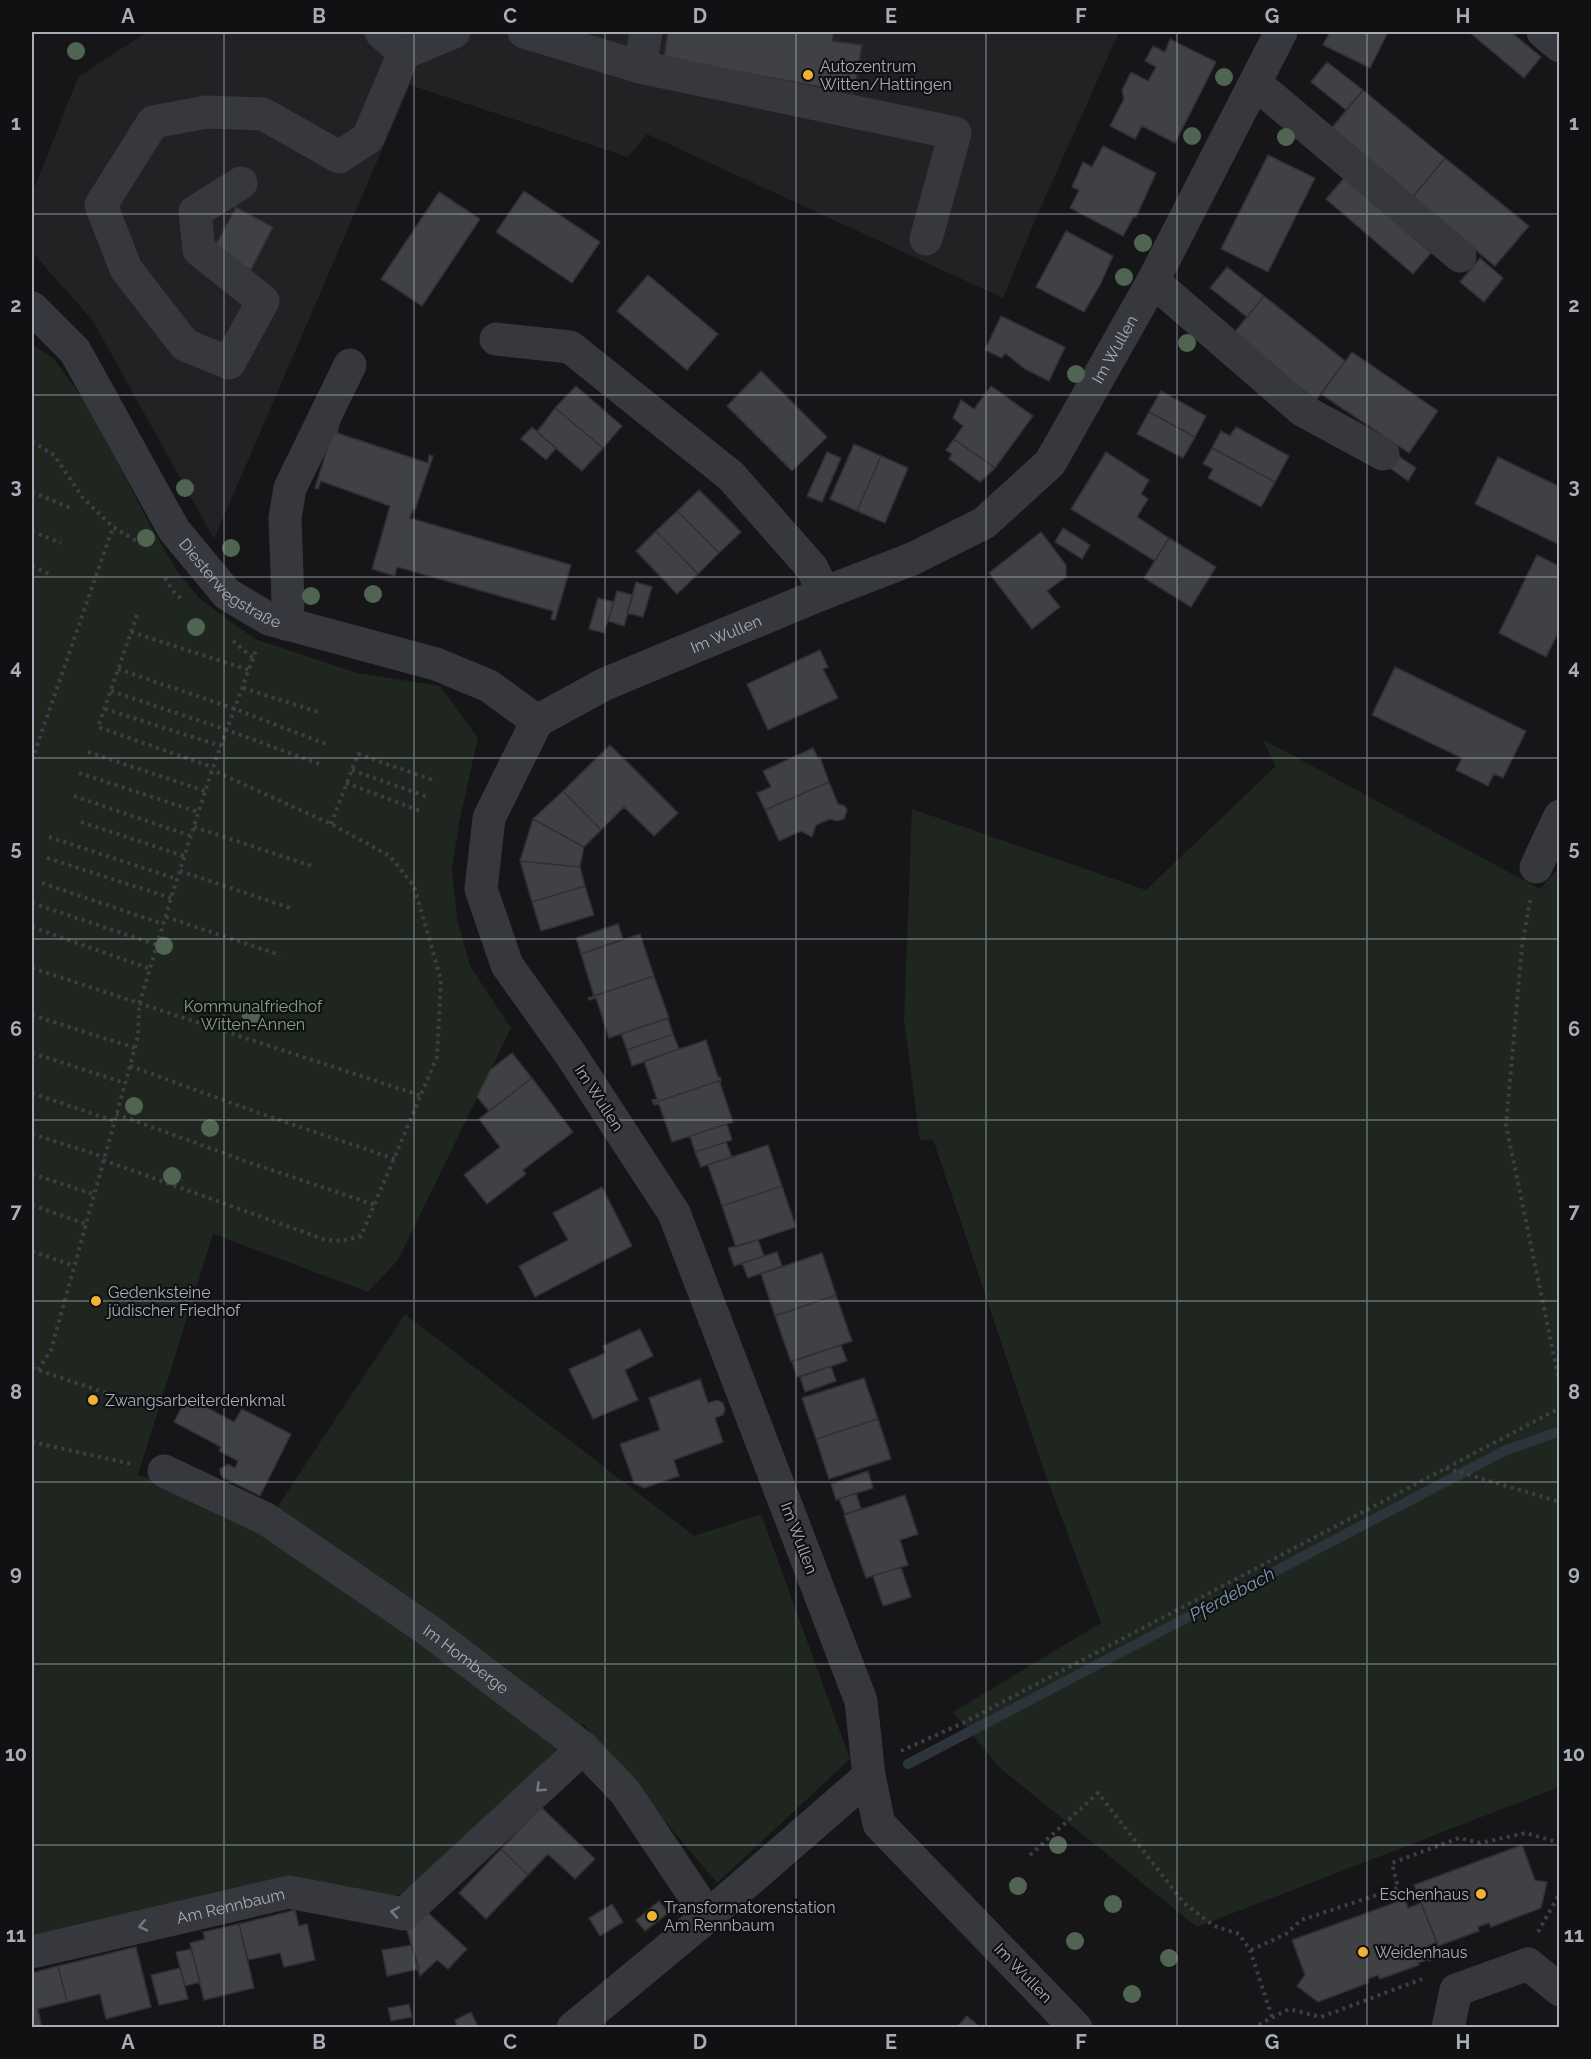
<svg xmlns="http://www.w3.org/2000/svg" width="1591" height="2059" font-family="Raleway,sans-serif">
	<rect width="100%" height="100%" fill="#161618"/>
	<path fill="#222225" d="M147 32H1119L1036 218 1003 298 647 134 628 157 410 85 214 539 93 321 32 252V194L78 77Z"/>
	<path fill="#1e261f" d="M32 344 54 359 88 406 150 525 177 571 201 600 255 639 357 673 440 686 478 738 459 823 452 869 457 918 470 966 511 1028 398 1260 368 1292 213 1234 138 1475 276 1509 405 1314 694 1536 761 1514 850 1759 717 1883 583 1724 412 1890 379 1901 290 1881 32 1940Z
		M1262 739 1540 889 1559 867V1787L1197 1927 1000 1768 953 1712 1101 1623 1042 1465 933 1139 920 1141 904 1020 912 809 1146 890 1276 766Z"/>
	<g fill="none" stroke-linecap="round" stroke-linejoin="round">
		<path stroke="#2c353c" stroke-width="10" d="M908 1764 1504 1451 1560 1431"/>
	</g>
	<path fill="#404145" stroke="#303034" stroke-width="1.5" d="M668 32H834L832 41 862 45 854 93 664 58Z
		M1330 32H1388L1370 68 1323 45Z
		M1469 32H1511L1541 57 1524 78Z
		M1170 39 1216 62 1175 143 1142 126 1135 139 1110 126 1124 99 1122 90 1131 72 1148 81 1156 67 1145 61 1153 46 1165 52Z
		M1327 62 1363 90 1346 110 1311 82Z
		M1363 90 1445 158 1412 198 1330 130Z
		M1103 146 1156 173 1136 217 1134 216 1123 236 1070 208 1079 190 1072 187 1083 162 1092 167Z
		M1268 155 1315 178 1268 272 1221 249Z
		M1445 158 1529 226 1495 266 1412 198Z
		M1344 178 1431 253 1413 274 1326 199Z
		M524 191 600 242 572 283 496 232Z
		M439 192 480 219 422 306 381 279Z
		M236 207 273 227 251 270 213 250Z
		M1066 231 1113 256 1100 285 1084 312 1036 287Z
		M1480 258 1503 278 1484 302 1460 282Z
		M1227 267 1264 296 1247 317 1210 288Z
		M648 275 718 334 687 370 617 311Z
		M1264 296 1345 361 1316 400 1233 334Z
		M1001 316 1065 347 1049 381 1025 369 1005 353 1002 358 985 350Z
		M1352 352 1438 411 1409 453 1321 394Z
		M761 371 827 437 792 471 727 406Z
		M576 386 622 426 603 448 555 408Z
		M991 386 1033 416 995 468 954 439 963 426 953 418 961 400 974 409Z
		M1161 391 1206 416 1195 437 1149 412Z
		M555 408 603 448 582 471 537 432Z
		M1149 412 1195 437 1183 458 1137 434Z
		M335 424 339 426 337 433 428 463 429 455 433 456 415 510 413 509 410 518 571 565 555 620 551 619 553 611 397 567 395 576 372 569 390 506 321 481 318 489 315 488Z
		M532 427 556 448 546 460 521 439Z
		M1236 427 1289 456 1275 482 1212 448 1221 431 1230 436Z
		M954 439 995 468 980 482 949 459 952 454 946 450Z
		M854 444 881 456 857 511 830 499Z
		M1212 448 1275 482 1261 507 1208 478 1213 469 1203 464Z
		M1391 451 1416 468 1408 481 1383 463Z
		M827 452 841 458 822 502 807 496Z
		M1106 452 1149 480 1141 494 1148 499 1137 517 1169 538 1155 561 1071 509Z
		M881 456 908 468 885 523 857 511Z
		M1498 457 1560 487V545L1475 504Z
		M699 490 741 532 719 553 677 511Z
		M677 511 719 553 698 574 656 531Z
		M1063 528 1090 545 1082 559 1055 542Z
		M656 531 698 574 677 594 636 551Z
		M1041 532 1066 565V577L1047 591 1060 607 1032 629 989 573Z
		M1169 538 1216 567 1191 607 1144 578Z
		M1537 555 1557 565 1560 560V629L1546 657 1499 633Z
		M636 582 652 587 643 617 627 613Z
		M617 591 633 595 624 626 608 621Z
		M598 598 614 602 604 633 589 629Z
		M820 650 828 667 823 669 838 698 768 730 747 684Z
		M1395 667 1526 731 1503 778 1494 774 1488 786 1456 770 1462 758 1372 715Z
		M610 745 678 813 654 836 624 807 601 830 563 791Z
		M813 748 818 758 820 757 829 782 765 810 757 793 771 787 763 771Z
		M829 782 838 804 845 806 847 810 844 819 838 821 830 819 816 825 812 837 801 831 779 841 765 810Z
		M563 791 601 830 584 847 533 819Z
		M533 819 584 847 580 867 520 861Z
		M520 861 580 867 585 886 532 902Z
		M585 886 594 915 541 931 532 902Z
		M618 924 623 939 581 954 576 938Z
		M640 934 654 976 594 996 581 954Z
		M654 976 669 1018 609 1038 596 998 589 1000 588 998Z
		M668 1018 673 1034 627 1050 621 1034Z
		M673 1034 679 1049 632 1066 627 1050Z
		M706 1040 718 1077H720L721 1080 653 1103 652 1100 657 1099 644 1061Z
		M512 1053 532 1078 489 1111 477 1097 490 1070Z
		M532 1078 573 1132 523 1170 526 1174 487 1204 464 1175 500 1147 479 1119Z
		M721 1080 720 1083 733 1122 672 1142 659 1104 654 1105 653 1103Z
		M727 1124 732 1140 695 1152 690 1136Z
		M726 1142 732 1157 701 1167 695 1152Z
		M768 1145 782 1186 722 1206 708 1165Z
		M782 1186 796 1227 736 1247 722 1206Z
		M602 1187 632 1246 535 1297 519 1266 568 1240 553 1213Z
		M758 1240 764 1256 734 1266 728 1248Z
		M777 1252 782 1266 748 1278 742 1263Z
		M822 1253 836 1295 775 1316 761 1274Z
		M836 1295 852 1341 791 1362 775 1316Z
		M640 1329 653 1356 625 1370 638 1400 593 1419 569 1369 605 1353 603 1346Z
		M841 1345 847 1361 797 1377 792 1361Z
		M831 1366 836 1381 805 1392 800 1377Z
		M864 1378 878 1419 816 1439 802 1398Z
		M700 1379 708 1403 717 1400 723 1403 725 1409 723 1415 715 1418 723 1442 674 1460 679 1476 644 1488 634 1483 620 1444 660 1430 649 1398Z
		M187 1397 234 1422 242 1409 291 1434 260 1496 222 1477 220 1472V1469L228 1464 235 1468 238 1461 219 1451 221 1447 174 1422Z
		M878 1419 891 1459 829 1479 816 1439Z
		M868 1471 873 1488 836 1500 831 1484Z
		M856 1493 861 1509 845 1514 839 1499Z
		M905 1495 918 1534 900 1540 908 1565 866 1578 844 1515Z
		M901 1567 911 1597 883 1606 873 1576Z
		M541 1807 595 1859 575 1879 548 1854 528 1875 501 1849Z
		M1522 1845 1535 1880 1547 1882 1541 1908 1491 1927 1489 1923 1478 1927 1479 1931 1438 1946 1414 1885Z
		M501 1849 528 1875 486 1919 459 1893Z
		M1405 1899 1408 1908 1421 1903 1437 1942 1428 1946 1431 1960 1429 1961V1959L1418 1963 1419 1965 1380 1979 1378 1975 1368 1979V1983L1318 2002 1297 1986 1305 1975 1292 1940Z
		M659 1901 668 1913 645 1931 636 1920Z
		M612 1904 623 1922 600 1936 589 1918Z
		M295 1910 299 1926 307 1924 315 1960 284 1967 280 1953 248 1960 239 1924Z
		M426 1911 467 1949 448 1969 437 1960 420 1976 407 1930Z
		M239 1924 254 1988 204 2000 190 1943 205 1939 203 1932Z
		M412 1945 419 1969 387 1976 382 1950Z
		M136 1947 151 2007 106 2019 100 1994 67 2002 58 1966Z
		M191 1949 200 1982 185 1986 176 1952Z
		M58 1966 67 2002 38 2009 42 2028H32V1973Z
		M180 1968 188 1999 159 2005 151 1975Z
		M409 2004 412 2017 391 2021 388 2008Z
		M471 2012 477 2025 471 2028H458L455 2020Z
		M967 2016 980 2027 982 2025 985 2028H956Z"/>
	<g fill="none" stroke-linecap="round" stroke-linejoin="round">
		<path stroke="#3d3f44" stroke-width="4" stroke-dasharray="3 4.5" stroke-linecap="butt" d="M32 442 54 455 83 498 113 527 140 543
			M32 492 73 509
			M32 531 61 543
			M32 566 49 574
			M165 578 174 592 183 600
			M137 615 98 727 212 767
			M131 632 249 670
			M233 641 253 658
			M118 669 235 709 326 744
			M243 688 318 712
			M111 691 227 730 319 764
			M105 709 221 746
			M88 752 205 791
			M32 760 113 527
			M352 770 428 797
			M79 773 198 812
			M346 783 423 812
			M74 796 191 836
			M81 822 184 856
			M331 824 358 754 433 780
			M194 827 312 866
			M49 837 177 879
			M47 858 171 898
			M180 871 293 909
			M42 883 163 924
			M1530 900 1522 947 1506 1125 1560 1385
			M32 903 157 945
			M166 917 280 955
			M32 927 150 969
			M32 968 422 1096
			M32 1015 135 1048
			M32 1053 125 1083
			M130 1066 256 1112 395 1159
			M32 1093 114 1121
			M116 1114 248 1162 375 1205
			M32 1134 104 1157
			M103 1160 326 1240 342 1241 361 1236 437 1057 441 980 414 886 390 856 331 824 212 770
			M32 1174 93 1194
			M32 1205 86 1224
			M32 1251 74 1266
			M32 1368 112 1395
			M38 1370 51 1350 135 1048 138 1036 139 1005 171 898 212 770 256 650
			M32 1442 132 1464
			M1446 1468 1560 1502
			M901 1751 963 1723 1560 1408
			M1030 1855 1098 1793 1184 1903 1214 1926 1239 1934 1250 1950 1272 2017
			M1538 1932 1560 1893
			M1251 1950 1286 1934 1301 1920 1398 1888 1392 1863 1459 1838 1480 1843 1526 1833 1560 1843
			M1252 2028 1289 2009 1321 2017 1422 1979"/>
		<g stroke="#37383d" stroke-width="33">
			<path d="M381 32 404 53 454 32"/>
			<path d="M524 32 640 67 955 133 926 239"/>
			<path d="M1543 32 1560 46"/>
			<path d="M640 67 646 32"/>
			<path d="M1255 83 1460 256"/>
			<path d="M241 183 195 212 199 250 263 301 229 363 185 345 126 269 101 205 153 122 206 112 263 114 339 157 368 138 404 53"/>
			<path d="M1153 281 1302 410 1383 454"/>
			<path id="s1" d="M32 308 75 351 174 530 227 594 269 619 436 664 489 686 537 721"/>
			<path d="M496 339 570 347 731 476 812 568 824 593"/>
			<path d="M286 624 288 601 285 518 290 488 350 365"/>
			<path d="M1536 867 1560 816"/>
			<path id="s2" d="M164 1471 266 1519 428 1630 583 1748 625 1792 708 1916"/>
			<path id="s3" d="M32 1952 289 1892 404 1914 583 1748"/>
			<path d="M573 2028 708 1916 869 1776"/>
			<path id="s4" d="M1076 2028 879 1824 869 1776 861 1701 674 1213 569 1052 507 965 481 889 489 818 537 721 605 684 824 593 912 559 984 523 1050 463 1153 281 1281 32"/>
			<path d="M1448 2028 1456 1990 1528 1964 1560 1990"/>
		</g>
	</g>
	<g fill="#506452">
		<circle cx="76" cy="51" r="9"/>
		<circle cx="1224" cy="77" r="9"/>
		<circle cx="1192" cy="136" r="9"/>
		<circle cx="1286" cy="137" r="9"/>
		<circle cx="1143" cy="243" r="9"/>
		<circle cx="1124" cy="277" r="9"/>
		<circle cx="1187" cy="343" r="9"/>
		<circle cx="1076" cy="374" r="9"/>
		<circle cx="185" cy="488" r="9"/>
		<circle cx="146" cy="538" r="9"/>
		<circle cx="231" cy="548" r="9"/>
		<circle cx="373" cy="594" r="9"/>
		<circle cx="311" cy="596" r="9"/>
		<circle cx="196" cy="627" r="9"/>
		<circle cx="164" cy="946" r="9"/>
		<circle cx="251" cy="1016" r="9"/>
		<circle cx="134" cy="1106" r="9"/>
		<circle cx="210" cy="1128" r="9"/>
		<circle cx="172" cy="1176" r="9"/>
		<circle cx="1058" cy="1845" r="9"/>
		<circle cx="1018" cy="1886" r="9"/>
		<circle cx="1113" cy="1904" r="9"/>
		<circle cx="1075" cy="1941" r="9"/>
		<circle cx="1169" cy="1958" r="9"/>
		<circle cx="1132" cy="1994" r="9"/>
	</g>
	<defs><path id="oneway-chevron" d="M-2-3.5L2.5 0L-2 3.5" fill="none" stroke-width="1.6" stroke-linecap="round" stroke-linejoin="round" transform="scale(1.5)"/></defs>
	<g stroke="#757881">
		<use href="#oneway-chevron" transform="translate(540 1788) rotate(137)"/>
		<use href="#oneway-chevron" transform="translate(395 1912) rotate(-171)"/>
		<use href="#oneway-chevron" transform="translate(143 1926) rotate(167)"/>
	</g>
	<path fill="none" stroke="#a8adb8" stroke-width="1.5" stroke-opacity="0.55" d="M224 32V2028M414 32V2028M605 32V2028M796 32V2028M986 32V2028M1177 32V2028M1367 32V2028M32 214H1560M32 395H1560M32 577H1560M32 758H1560M32 939H1560M32 1120H1560M32 1301H1560M32 1482H1560M32 1664H1560M32 1845H1560"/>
	<g fill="#f2b134" stroke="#111113" stroke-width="2">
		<circle cx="808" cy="75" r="6"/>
		<circle cx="96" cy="1301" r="6"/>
		<circle cx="93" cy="1400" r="6"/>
		<circle cx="1481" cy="1894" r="6"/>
		<circle cx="652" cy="1916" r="6"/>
		<circle cx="1363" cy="1952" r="6"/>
	</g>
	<g text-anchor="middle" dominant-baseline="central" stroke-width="4.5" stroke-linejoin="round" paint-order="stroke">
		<g font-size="16" fill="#a8adb8" stroke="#111113" text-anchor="start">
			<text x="820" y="66">Autozentrum<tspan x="820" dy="18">Witten/Hattingen</tspan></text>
			<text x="108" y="1292">Gedenksteine<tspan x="108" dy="18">jüdischer Friedhof</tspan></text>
			<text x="105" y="1400">Zwangsarbeiterdenkmal</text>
			<text x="1469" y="1894" text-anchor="end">Eschenhaus</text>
			<text x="664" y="1907">Transformatorenstation<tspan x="664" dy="18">Am Rennbaum</tspan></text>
			<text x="1375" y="1952">Weidenhaus</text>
		</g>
		<g font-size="16" fill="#a8adb8" stroke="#111113">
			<text stroke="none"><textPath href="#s4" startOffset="2199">Im Wullen</textPath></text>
			<text stroke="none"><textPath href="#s1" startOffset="344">Diesterwegstraße</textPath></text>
			<text stroke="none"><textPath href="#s4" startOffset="1698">Im Wullen</textPath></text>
			<text transform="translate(599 1098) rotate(57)">Im Wullen</text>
			<text transform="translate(799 1538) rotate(69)">Im Wullen</text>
			<text stroke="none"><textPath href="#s2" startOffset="357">Im Homberge</textPath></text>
			<text stroke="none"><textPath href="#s3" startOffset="204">Am Rennbaum</textPath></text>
			<text transform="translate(1023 1973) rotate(46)">Im Wullen</text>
		</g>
		<g font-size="16" fill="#7fa381" stroke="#111113">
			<text x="253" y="1006">Kommunalfriedhof<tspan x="253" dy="18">Witten-Annen</tspan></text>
		</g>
		<g font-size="18" font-style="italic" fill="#7f9bb3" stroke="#111113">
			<text transform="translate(1232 1594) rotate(-28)">Pferdebach</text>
		</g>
	</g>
	<rect width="1591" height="2059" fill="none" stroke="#111113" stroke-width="66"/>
	<rect x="33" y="33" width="1525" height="1993" fill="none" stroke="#a8adb8" stroke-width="2"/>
	<g font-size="20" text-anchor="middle" font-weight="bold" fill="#a8adb8">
		<text x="128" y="23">A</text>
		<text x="319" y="23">B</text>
		<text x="510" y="23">C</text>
		<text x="700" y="23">D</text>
		<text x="891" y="23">E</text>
		<text x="1081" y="23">F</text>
		<text x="1272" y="23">G</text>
		<text x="1463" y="23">H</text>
		<text x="16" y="130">1</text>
		<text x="1574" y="130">1</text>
		<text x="16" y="312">2</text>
		<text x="1574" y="312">2</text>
		<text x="16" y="493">3</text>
		<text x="1574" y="493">3</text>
		<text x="16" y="674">4</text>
		<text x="1574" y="674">4</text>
		<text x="16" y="855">5</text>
		<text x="1574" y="855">5</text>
		<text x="16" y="1036">6</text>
		<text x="1574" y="1036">6</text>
		<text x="16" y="1218">7</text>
		<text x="1574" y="1218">7</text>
		<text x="16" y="1399">8</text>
		<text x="1574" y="1399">8</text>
		<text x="16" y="1580">9</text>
		<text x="1574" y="1580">9</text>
		<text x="16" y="1761">10</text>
		<text x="1574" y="1761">10</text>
		<text x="16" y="1942">11</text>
		<text x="1574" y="1942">11</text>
		<text x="128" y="2049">A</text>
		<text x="319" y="2049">B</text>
		<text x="510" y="2049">C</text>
		<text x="700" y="2049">D</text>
		<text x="891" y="2049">E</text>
		<text x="1081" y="2049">F</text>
		<text x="1272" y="2049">G</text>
		<text x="1463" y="2049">H</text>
	</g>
</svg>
